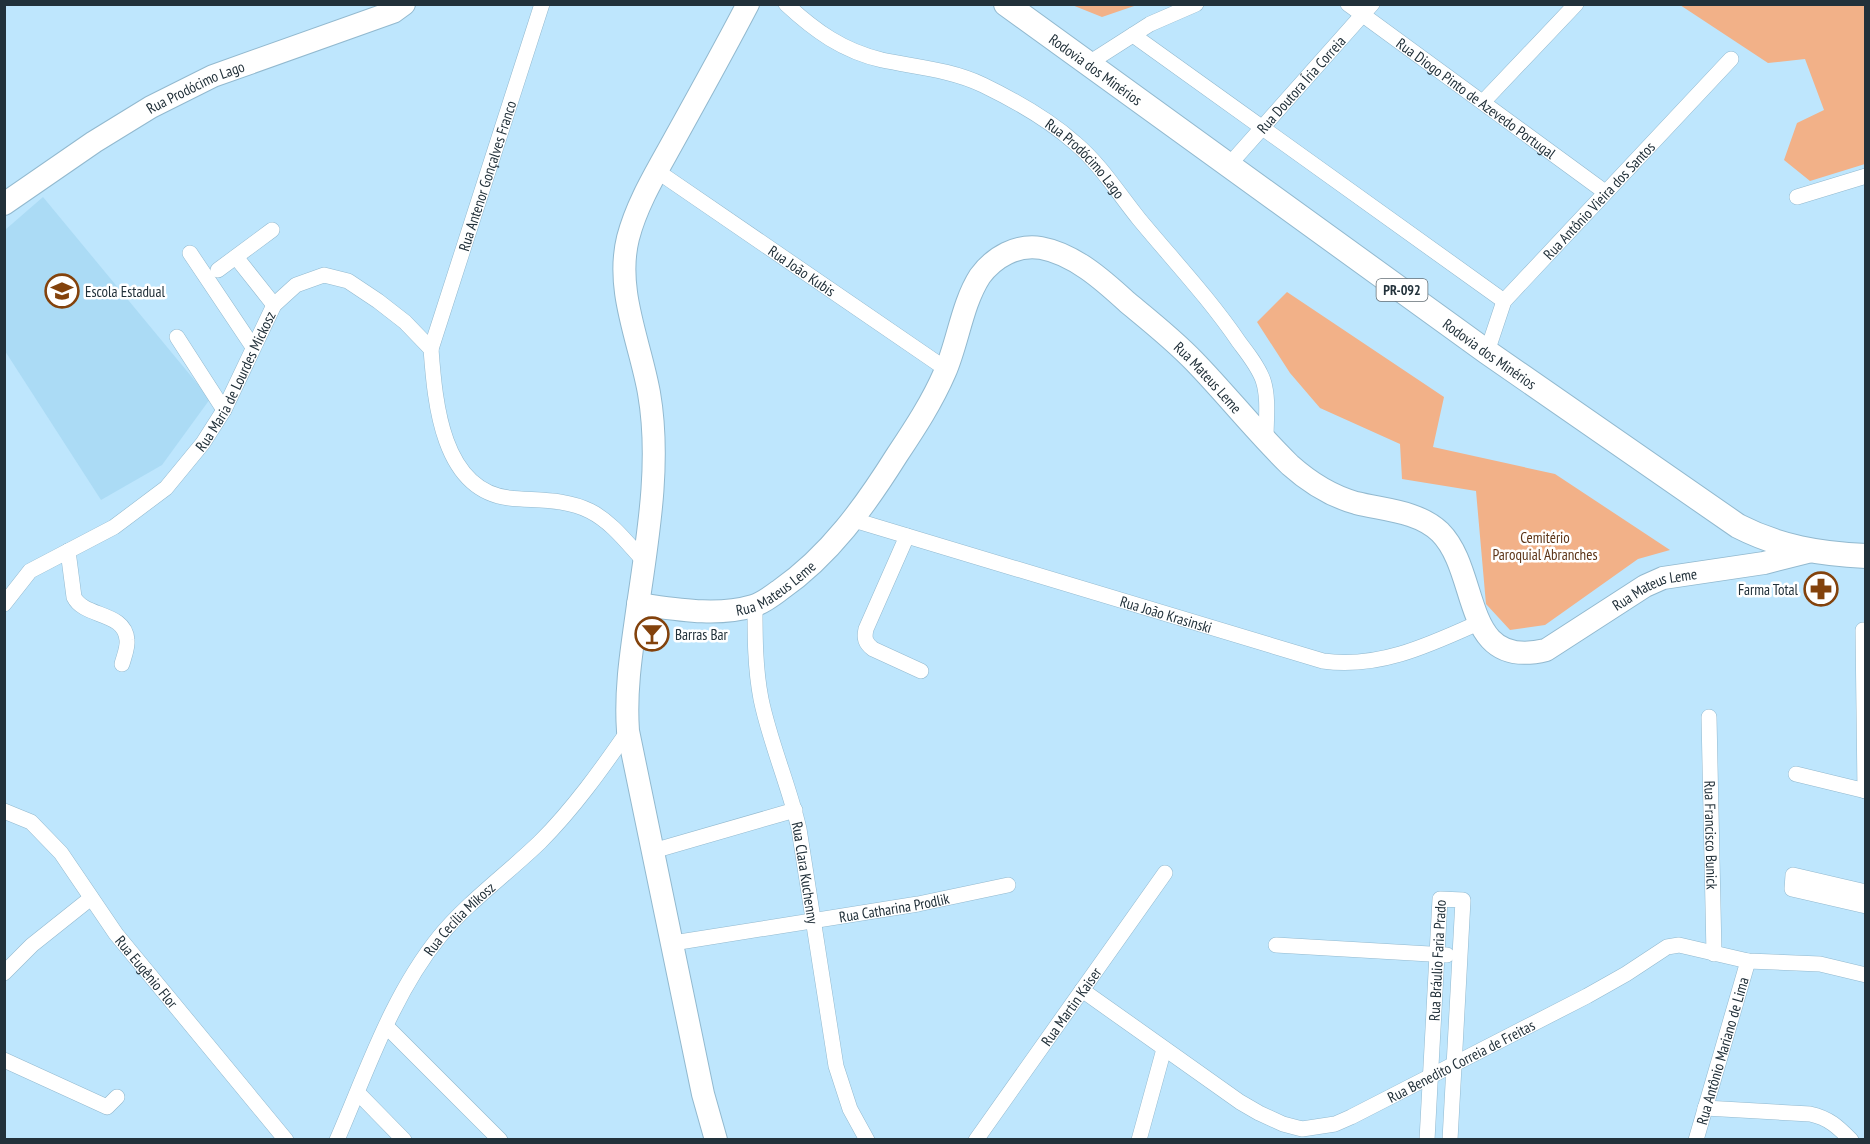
<svg xmlns="http://www.w3.org/2000/svg" width="1870" height="1144" font-family="'PT Sans Narrow',sans-serif">
	<rect width="100%" height="100%" fill="#bee6fd"/>
	<path fill="#abdbf5" d="M43 197 210 399 162 465 101 500 5 351V230Z"/>
	<path fill="#f2b188" d="M1072 5 1137 4V5L1102 17Z
		M1680 5H1865V164L1810 181 1784 160 1797 123 1824 110 1805 59 1768 63Z
		M1287 292 1444 397 1433 447 1555 474 1670 550 1638 559 1545 625 1510 630 1486 604 1476 491 1402 479 1400 444 1320 408 1290 373 1257 322Z"/>
	<g fill="none" stroke-linecap="round" stroke-linejoin="round">
		<defs>
			<g id="street">
				<path id="s1" d="M786 4C815 31 843 51 882 60 916 67 952 70 983 85 1016 101 1048 119 1075 143 1101 165 1118 193 1139 219 1173 260 1209 298 1239 342 1248 354 1258 366 1263 380 1269 398 1266 420 1266 439"/>
				<path id="s2" d="M1348 4 1605 192"/>
				<path d="M1133 35 1504 301"/>
				<path d="M1089 63 1150 24 1196 4"/>
				<path d="M1483 102 1576 4"/>
				<path id="s3" d="M1229 165 1372 4"/>
				<path id="s4" d="M657 171 946 369"/>
				<path d="M1797 197 1866 176"/>
				<path d="M190 253 253 347"/>
				<path d="M236 257 274 305"/>
				<path d="M218 270 272 230"/>
				<path d="M177 337 224 410"/>
				<path id="s5" d="M431 349 542 4"/>
				<path id="s6" d="M1487 352 1504 301 1731 59"/>
				<path id="s7" d="M854 520 1323 661C1378 669 1429 645 1478 623"/>
				<path d="M907 536 866 629C864 638 865 643 873 649L921 671"/>
				<path d="M68 551 74 597C84 618 125 611 127 640 128 647 124 657 122 664"/>
				<path id="s8" d="M4 604 30 571 114 527 166 488 203 443 224 410 274 305 296 285 324 275 348 281 378 301 405 322 431 349C435 403 442 490 509 498 536 501 564 498 590 511 612 522 628 544 644 561"/>
				<path id="s9" d="M755 605C755 636 755 668 761 699 770 743 789 785 799 829L836 1066 850 1109 867 1140"/>
				<path d="M1863 630 1865 791"/>
				<path id="s10" d="M1709 717 1714 954"/>
				<path d="M1796 774 1866 791"/>
				<path id="s11" d="M4 811 31 822 61 853 116 934 286 1140"/>
				<path d="M653 851 795 810"/>
				<path d="M1866 892 1793 875 1792 889 1866 906"/>
				<path id="s12" d="M673 943 918 904 1008 885"/>
				<path d="M1276 945 1447 955"/>
				<path d="M4 973 32 945 91 898"/>
				<path id="s13" d="M1082 990 1240 1102 1259 1113 1283 1124 1302 1129 1335 1124 1351 1117 1587 996 1626 974 1667 947 1679 945 1748 961 1820 964 1866 975"/>
				<path d="M387 1027 500 1140"/>
				<path d="M4 1060 107 1107 117 1097"/>
				<path d="M358 1093 404 1140"/>
				<path d="M1705 1108 1810 1114C1829 1118 1838 1127 1851 1140"/>
				<path id="s14" d="M337 1140C367 1071 392 995 440 936 467 903 509 872 540 842 573 809 601 770 628 731"/>
				<path id="s15" d="M976 1140 1165 873"/>
				<path d="M1139 1140 1164 1049"/>
				<path id="s16" d="M1427 1140 1440 899 1463 900 1450 1140"/>
				<path id="s17" d="M1696 1140 1748 961"/>
			</g>
			<g id="secondary">
				<path id="s18" d="M4 204 94 142 151 107 213 76 393 12 404 4"/>
				<path id="s19" d="M638 604C675 609 716 617 753 606 763 603 772 596 780 590 830 555 865 506 897 455 915 428 932 402 945 372 958 342 962 304 980 276 994 257 1017 244 1041 248 1074 254 1103 280 1127 302 1150 321 1174 340 1194 361 1227 395 1256 432 1290 465 1309 482 1331 496 1356 503 1384 510 1418 511 1440 532 1481 573 1460 671 1546 650L1645 586 1663 578 1764 563 1811 551"/>
				<path d="M716 1140 703 1094 628 731C625 688 632 648 638 605 648 536 661 462 649 393 640 342 615 290 628 238 637 203 657 171 674 140 699 95 724 50 748 4"/>
			</g>
			<g id="primary">
				<path id="s20" d="M1006 4 1487 352 1738 526C1779 547 1820 554 1866 556"/>
			</g>
		</defs>
		<use href="#street" stroke="#92b9cf" stroke-width="16"/>
		<use href="#secondary" stroke="#92b9cf" stroke-width="24"/>
		<use href="#primary" stroke="#92b9cf" stroke-width="26"/>
		<use href="#street" stroke="#fff" stroke-width="15"/>
		<use href="#secondary" stroke="#fff" stroke-width="22"/>
		<use href="#primary" stroke="#fff" stroke-width="24"/>
	</g>
	<defs>
		<symbol id="school-ring" viewBox="-11 -11 22 22"><circle r="9.5" fill="#fff" stroke="#83420c" stroke-width="1.5"/><path d="M0-5L7-2L0 1L-7-2ZM-4 1L0 2.5L4 1V4Q0 6-4 4Z" fill="#83420c"/></symbol>
		<symbol id="pharmacy-ring" viewBox="-11 -11 22 22"><circle r="9.5" fill="#fff" stroke="#83420c" stroke-width="1.5"/><path d="M-2-6h4v4h4v4h-4v4h-4v-4h-4v-4h4Z" fill="#83420c"/></symbol>
		<symbol id="bar-ring" viewBox="-11 -11 22 22"><circle r="9.5" fill="#fff" stroke="#83420c" stroke-width="1.5"/><path d="M-6-5H6L.8 .8V4.5H3.5V6h-7V4.5H-.8V.8Z" fill="#83420c"/></symbol>
	</defs>
	<g fill-rule="evenodd">
		<use href="#school-ring" x="43" y="272" width="38" height="38"/>
		<use href="#pharmacy-ring" x="1802" y="570" width="38" height="38"/>
		<use href="#bar-ring" x="633" y="615" width="38" height="38"/>
	</g>
	<g text-anchor="middle" dominant-baseline="central" stroke-width="5" stroke-linejoin="round" paint-order="stroke">
		<rect fill="#fff" stroke="#646f75" stroke-width="1.5" x="1376.5" y="279" width="51" height="22" rx="4.5"/>
		<g font-size="14" font-weight="bold" fill="#22313a">
			<text x="1402" y="290">PR-092</text>
		</g>
		<g font-size="15" fill="#22313a" stroke="#fff">
			<text stroke="none"><textPath href="#s20" startOffset="111">Rodovia dos Minérios</textPath></text>
			<text stroke="none"><textPath href="#s3" startOffset="108">Rua Doutora Íria Correia</textPath></text>
			<text stroke="none"><textPath href="#s18" startOffset="225">Rua Prodócimo Lago</textPath></text>
			<text stroke="none"><textPath href="#s2" startOffset="159">Rua Diogo Pinto de Azevedo Portugal</textPath></text>
			<text stroke="none"><textPath href="#s1" startOffset="344">Rua Prodócimo Lago</textPath></text>
			<text stroke="none"><textPath href="#s5" startOffset="182">Rua Antenor Gonçalves Franco</textPath></text>
			<text stroke="none"><textPath href="#s6" startOffset="192">Rua Antônio Vieira dos Santos</textPath></text>
			<text stroke="none"><textPath href="#s4" startOffset="176">Rua João Kubis</textPath></text>
			<text stroke="none"><textPath href="#s20" startOffset="597">Rodovia dos Minérios</textPath></text>
			<text stroke="none"><textPath href="#s19" startOffset="810">Rua Mateus Leme</textPath></text>
			<text stroke="none"><textPath href="#s8" startOffset="330">Rua Maria de Lourdes Mickosz</textPath></text>
			<text stroke="none"><textPath href="#s19" startOffset="144">Rua Mateus Leme</textPath></text>
			<text stroke="none"><textPath href="#s19" startOffset="1402">Rua Mateus Leme</textPath></text>
			<text stroke="none"><textPath href="#s7" startOffset="326">Rua João Krasinski</textPath></text>
			<text stroke="none"><textPath href="#s10" startOffset="118">Rua Francisco Bunick</textPath></text>
			<text stroke="none"><textPath href="#s9" startOffset="274">Rua Clara Kuchenny</textPath></text>
			<text stroke="none"><textPath href="#s12" startOffset="224">Rua Catharina Prodlik</textPath></text>
			<text stroke="none"><textPath href="#s14" startOffset="255">Rua Cecília Mikosz</textPath></text>
			<text stroke="none"><textPath href="#s16" startOffset="180">Rua Bráulio Faria Prado</textPath></text>
			<text stroke="none"><textPath href="#s11" startOffset="219">Rua Eugênio Flor</textPath></text>
			<text stroke="none"><textPath href="#s15" startOffset="164">Rua Martin Kaiser</textPath></text>
			<text stroke="none"><textPath href="#s17" startOffset="93">Rua Antônio Mariano de Lima</textPath></text>
			<text stroke="none"><textPath href="#s13" startOffset="436">Rua Benedito Correia de Freitas</textPath></text>
		</g>
		<g font-size="15" fill="#22313a" stroke="#fff" text-anchor="start">
			<text x="85" y="291">Escola Estadual</text>
			<text x="1798" y="589" text-anchor="end">Farma Total</text>
			<text x="675" y="634">Barras Bar</text>
		</g>
		<g font-size="15" fill="#5c3417" stroke="#fff">
			<text x="1545" y="537">Cemitério<tspan x="1545" dy="17">Paroquial Abranches</tspan></text>
		</g>
	</g>
	<rect width="1870" height="1144" fill="none" stroke="#22313a" stroke-width="12"/>
</svg>
